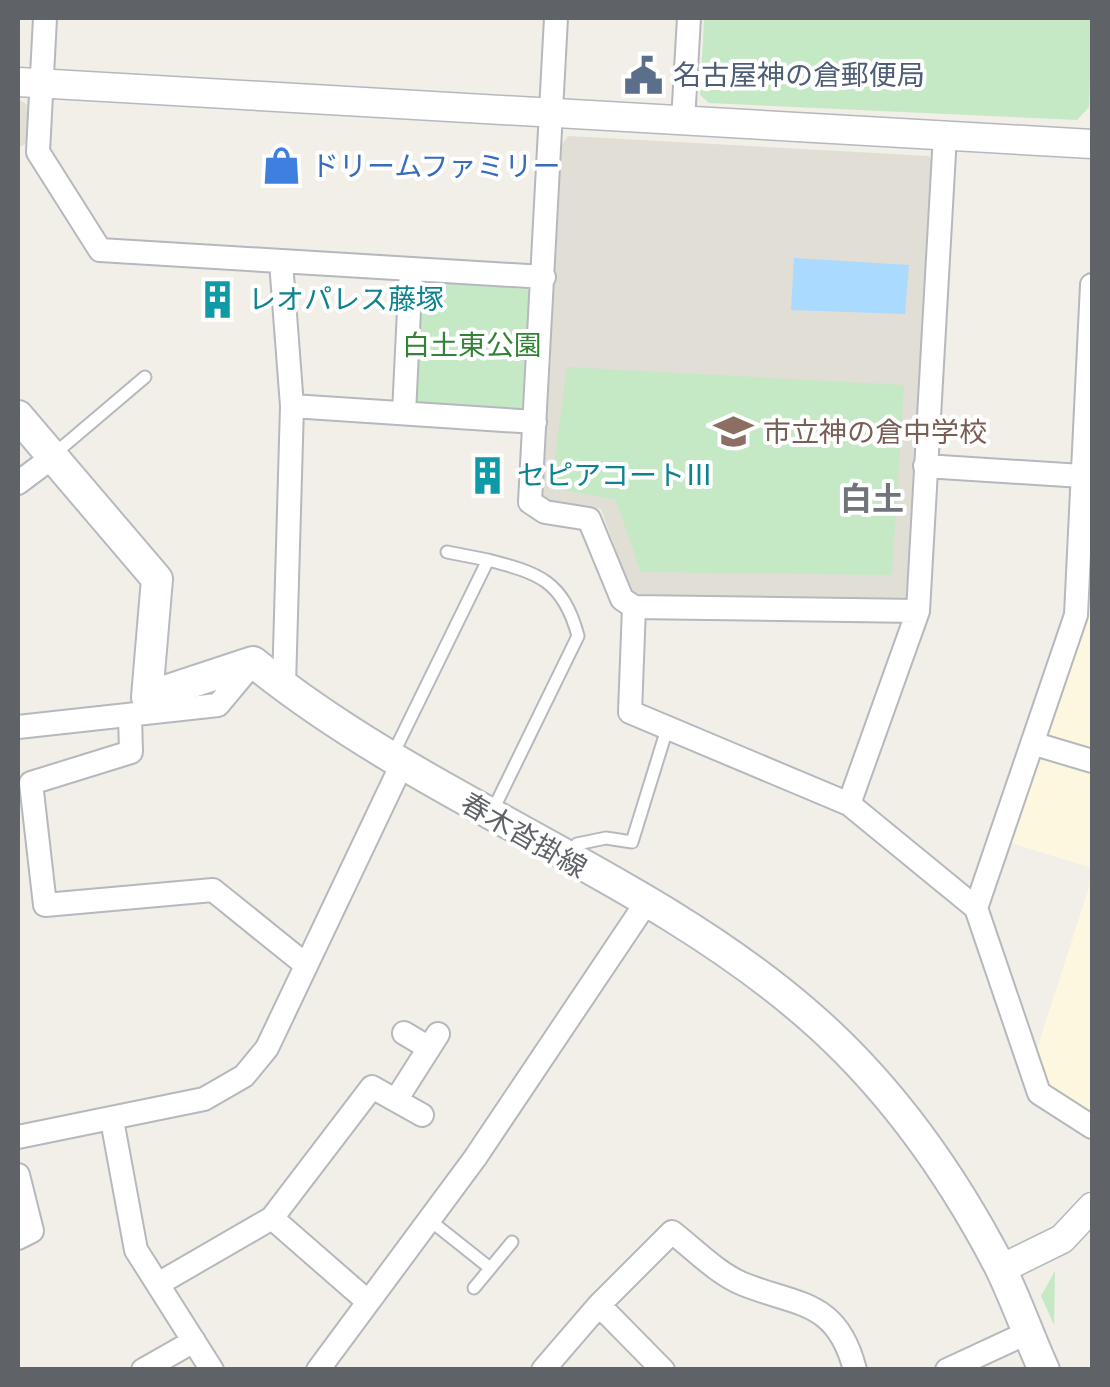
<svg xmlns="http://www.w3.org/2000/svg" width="1110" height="1387" font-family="'Archivo Narrow','Noto Sans JP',sans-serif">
	<rect width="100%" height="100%" fill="#f1efe8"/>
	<path fill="#fef7e0" d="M1088 566H1092V751L1049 734 1085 617Z
		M1049 757 1092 770V868L1011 843 1040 761Z
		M1092 878V1112L1089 1113 1048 1091 1036 1052Z"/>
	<path fill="#e1ded6" d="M18 99 31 107 29 142 18 148Z
		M568 136 929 156 934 165 911 595 906 601 637 597 631 593 601 509 547 502 543 497 562 144Z"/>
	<path fill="#c5e8c5" d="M704 18H1092L1089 107 1077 120 709 103 700 95Z
		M425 280 534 290 528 403 518 410 417 404 411 396 416 287Z
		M567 367 904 385 892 575 641 572 616 500 551 487Z
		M1055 1271 1054 1325 1041 1296Z"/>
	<path fill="#aadaff" d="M794 258 909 265 905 314 791 310Z"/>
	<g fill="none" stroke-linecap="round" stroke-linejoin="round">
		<defs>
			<path id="service" d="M53 455 145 377
				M447 552 488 560
				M392 756 488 560C538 573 563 580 578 636L492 812
				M571 853 577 844 606 838 632 842 667 729
				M427 1218 490 1268
				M474 1288 512 1242"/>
			<path id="minor" d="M45 18 38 152 100 250 544 277
				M556 18 530 502 545 512 589 519 622 599 634 607 630 712 849 804 976 908 1039 1093 1092 1127
				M683 121 689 18
				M281 262 292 406 535 422
				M404 413 411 269
				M925 466 1082 476
				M18 483 50 459
				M634 607 918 611
				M284 685 292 406
				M130 716 131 752 31 783 45 905 213 890 306 965
				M18 727 218 705 253 663
				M1035 744 1092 761
				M849 804 918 611 945 135
				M976 908 1076 615 1092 285
				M404 1033 429 1048
				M396 1100 438 1034
				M112 1120 136 1250 212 1370
				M18 1137 204 1099 244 1076 267 1048 402 764
				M18 1175 32 1231 18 1238
				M272 1218 366 1300
				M158 1284 272 1218 372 1087 422 1115
				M599 1305 663 1370
				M143 1370 194 1341
				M318 1370 475 1158 646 903
				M543 1370 599 1305 672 1232C694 1249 718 1274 743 1284 797 1306 837 1299 855 1370
				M947 1370 1027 1333"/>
			<path id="tertiary" d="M18 82 1092 144
				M1001 1269 1062 1239 1092 1207"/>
			<path id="secondary" d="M18 416 157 579 147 697 253 662C423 800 645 873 807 1014 887 1083 951 1173 999 1265 1016 1299 1028 1335 1044 1370"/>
		</defs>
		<use href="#service" stroke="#b5b8bc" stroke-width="15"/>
		<use href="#minor" stroke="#b5b8bc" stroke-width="26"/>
		<use href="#tertiary" stroke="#b5b8bc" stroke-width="31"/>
		<use href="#secondary" stroke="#b6babf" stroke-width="34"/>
		<use href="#service" stroke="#fff" stroke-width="11"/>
		<use href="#minor" stroke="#fff" stroke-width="22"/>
		<use href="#tertiary" stroke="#fff" stroke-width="28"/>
		<use href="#secondary" stroke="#fff" stroke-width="30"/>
	</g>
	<defs>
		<symbol id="civic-bare" viewBox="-9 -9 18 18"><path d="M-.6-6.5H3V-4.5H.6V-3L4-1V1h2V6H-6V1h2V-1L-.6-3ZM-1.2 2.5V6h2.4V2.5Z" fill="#5c6f8a" stroke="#fff" stroke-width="2.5" paint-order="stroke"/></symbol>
		<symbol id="shop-bare" viewBox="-9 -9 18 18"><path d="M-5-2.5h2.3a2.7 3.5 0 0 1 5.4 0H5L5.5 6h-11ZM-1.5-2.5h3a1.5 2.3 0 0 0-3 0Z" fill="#3f7fe0" stroke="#fff" stroke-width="2.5" paint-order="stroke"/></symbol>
		<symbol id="building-bare" viewBox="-9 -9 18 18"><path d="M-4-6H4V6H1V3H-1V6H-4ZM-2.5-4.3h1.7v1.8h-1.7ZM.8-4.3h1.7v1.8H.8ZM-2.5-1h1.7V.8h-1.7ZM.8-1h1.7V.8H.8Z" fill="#0f9aa8" stroke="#fff" stroke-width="2.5" paint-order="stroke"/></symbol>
		<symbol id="school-bare" viewBox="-9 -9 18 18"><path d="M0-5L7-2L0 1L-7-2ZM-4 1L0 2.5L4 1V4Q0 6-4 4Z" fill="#8d6e63" stroke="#fff" stroke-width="2.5" paint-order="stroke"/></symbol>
	</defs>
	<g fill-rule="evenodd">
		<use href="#civic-bare" x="616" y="48" width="55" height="55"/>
		<use href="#shop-bare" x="254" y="138" width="55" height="55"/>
		<use href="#building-bare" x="190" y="272" width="55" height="55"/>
		<use href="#school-bare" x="706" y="404" width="55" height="55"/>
		<use href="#building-bare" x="460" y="448" width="55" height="55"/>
	</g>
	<g text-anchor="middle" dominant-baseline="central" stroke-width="8" stroke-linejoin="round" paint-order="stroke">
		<g font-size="28" fill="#4e5e75" stroke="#fff" text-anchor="start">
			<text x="673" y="75">名古屋神の倉郵便局</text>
		</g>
		<g font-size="28" fill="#366cbe" stroke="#fff" text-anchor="start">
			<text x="311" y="166">ドリームファミリー</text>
		</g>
		<g font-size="28" fill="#0d838f" stroke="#fff" text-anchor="start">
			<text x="248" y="299">レオパレス藤塚</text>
			<text x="517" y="475">セピアコートⅢ</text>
		</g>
		<g font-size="28" fill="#348238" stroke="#fff">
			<text x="472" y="345">白土東公園</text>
		</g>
		<g font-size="28" fill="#785e54" stroke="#fff" text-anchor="start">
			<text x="763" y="432">市立神の倉中学校</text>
		</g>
		<g font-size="28" fill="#5f6368" stroke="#fff">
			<text transform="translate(524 835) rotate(30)">春木沓掛線</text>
		</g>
		<g font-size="32" font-weight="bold" fill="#70757a" stroke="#fff">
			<text x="872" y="498">白土</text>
		</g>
	</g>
	<rect width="1110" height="1387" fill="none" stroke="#5f6368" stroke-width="40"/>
</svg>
